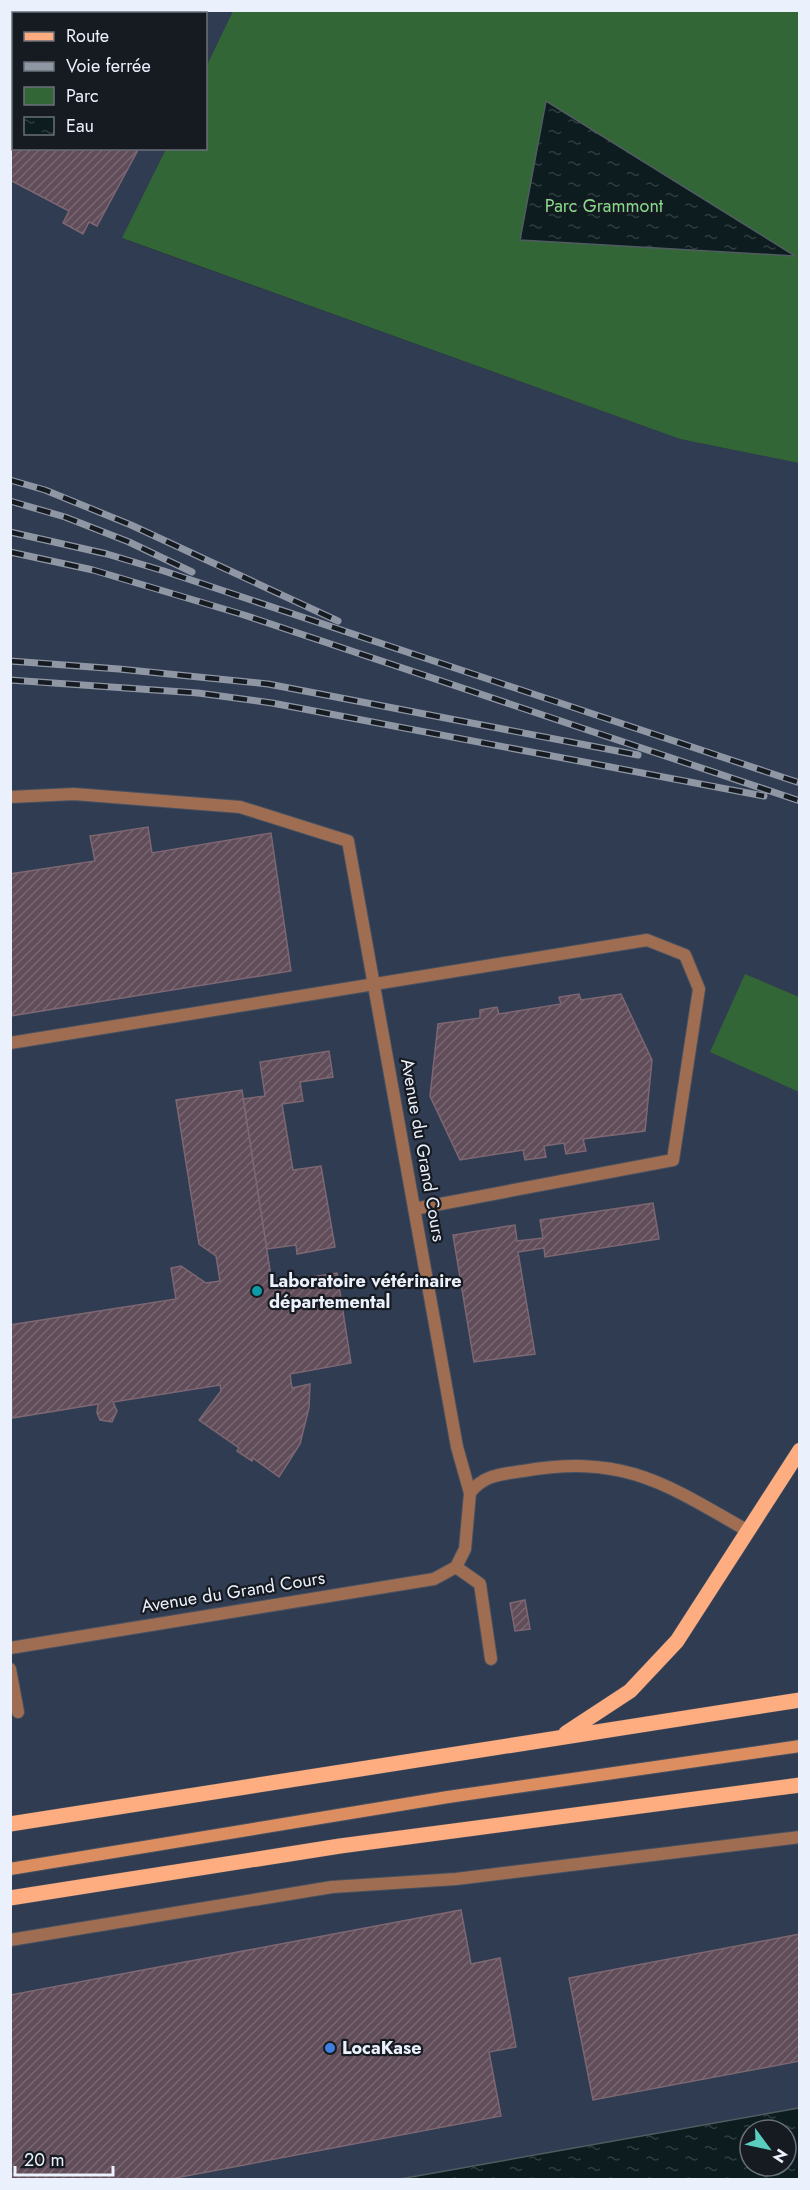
<svg xmlns="http://www.w3.org/2000/svg" width="810" height="2190" font-family="Jost,sans-serif">
	<defs>
		<pattern id="water-ripples" width="26" height="14" patternUnits="userSpaceOnUse" patternTransform="scale(1.5)"><rect width="26" height="14" fill="#0d1c1e"/><path d="M2 4q2-2 4 0t4 0M15 11q2-2 4 0t4 0" fill="none" stroke="#303d40"/></pattern>
		<pattern id="building-hatch" width="6" height="6" patternUnits="userSpaceOnUse" patternTransform="scale(1.5)"><rect width="6" height="6" fill="#614d59"/><path d="M-1 1l2-2M0 6l6-6M5 7l2-2" fill="none" stroke="#786772"/></pattern>
	</defs>
	<rect width="100%" height="100%" fill="#293243"/>
	<path fill="#303c51" d="M11 11H233L206 67V14H14V148L166 149 123 239 680 439 799 463V2108L400 2179 11 2180Z"/>
	<path fill="#336636" d="M233 11H799V463L680 439 122 238 166 149 206 148V67Z
		M745 974 799 997V1092L710 1052Z"/>
	<path fill="url(#water-ripples)" stroke="#505c61" stroke-width="1.5" fill-rule="evenodd" d="M546 101 795 256 520 240Z
		M799 2108V2179H400ZM750 2130H786V2166H750Z"/>
	<path fill="url(#building-hatch)" stroke="#7c6773" stroke-width="1.5" d="M10 40 14 42V148H139L97 226 89 222 83 234 63 223 69 211 10 180Z
		M148 827 152 853 271 833 291 971 10 1016V874L95 861 90 836Z
		M579 994 581 1000 621 994 652 1060 645 1131 583 1139 586 1151 566 1154 564 1143 544 1146 546 1157 525 1160 523 1150 460 1160 430 1096 438 1024 480 1018V1010L497 1007 499 1014 561 1004 559 997Z
		M329 1051 333 1077 300 1082 303 1101 282 1104 293 1170 321 1166 335 1247 297 1254 296 1245 267 1249 243 1099 265 1096 260 1062Z
		M242 1090 272 1283 337 1273 351 1363 290 1374 292 1388 310 1384 309 1408 300 1444 279 1477 253 1458 252 1461 237 1451 239 1448 199 1420 221 1391 220 1385 113 1402 117 1411 112 1422 100 1420 97 1413 98 1404 12 1418 10 1325 176 1299 171 1268 181 1266 206 1283 220 1281 216 1256 199 1244 176 1100Z
		M653 1203 659 1239 545 1257 544 1248 518 1252 535 1354 474 1362 453 1235 515 1225 517 1241 543 1238 540 1220Z
		M525 1600 530 1629 515 1631 510 1603Z
		M461 1910 471 1964 500 1958 516 2047 489 2052 501 2116 165 2180H10V1995Z
		M800 1934V2061L593 2100 569 1978Z"/>
	<g fill="none" stroke-linecap="round" stroke-linejoin="round">
		<defs>
			<path id="service" d="M10 1940 332 1887 456 1879 800 1837"/>
			<path id="minor" d="M10 797 74 794 240 807 348 841 457 1447 470 1493 465 1549 456 1567 434 1579 10 1648
				M10 1043 647 940 685 955 699 989 673 1160 414 1209
				M470 1493C483 1475 502 1474 523 1471 624 1454 664 1483 748 1531
				M456 1567 480 1584 491 1659
				M10 1669 18 1712"/>
			<path id="secondary" d="M10 1869 448 1797 800 1746"/>
			<path id="primary" d="M566 1733 630 1691 677 1641 800 1450
				M10 1824 800 1700
				M10 1898 340 1846 800 1785"/>
		</defs>
		<use href="#service" stroke="#485161" stroke-width="14"/>
		<use href="#minor" stroke="#485161" stroke-width="14"/>
		<use href="#secondary" stroke="#485161" stroke-width="14"/>
		<use href="#primary" stroke="#485161" stroke-width="16"/>
		<use href="#service" stroke="#9f6e52" stroke-width="12"/>
		<use href="#minor" stroke="#9f6e52" stroke-width="12"/>
		<use href="#secondary" stroke="#dc8e61" stroke-width="12"/>
		<use href="#primary" stroke="#fead80" stroke-width="15"/>
		<defs>
			<path id="rail" d="M10 480 45 490 131 525 338 621
				M10 501 65 517 129 542 192 572
				M10 532 107 554 164 571 800 783
				M10 552 93 570 244 615 800 801
				M10 661 119 669 268 684 638 755
				M10 680 198 693 272 703 764 796"/>
		</defs>
		<use href="#rail" stroke="#8f96a4" stroke-width="7"/>
		<use href="#rail" stroke="#161a21" stroke-width="4.5" stroke-dasharray="14" stroke-linecap="butt"/>
	</g>
	<circle fill="#0f9aa8" stroke="#161a21" stroke-width="2" cx="257" cy="1291" r="6"/>
	<circle fill="#3f7fe0" stroke="#161a21" stroke-width="2" cx="330" cy="2048" r="6"/>
	<g text-anchor="middle" dominant-baseline="central" stroke-width="4.5" stroke-linejoin="round" paint-order="stroke">
		<g font-size="18" fill="#88da8c" stroke="#161a21">
			<text x="604" y="206">Parc Grammont</text>
		</g>
		<g font-size="18" fill="#ebf1fc" stroke="#161a21">
			<text transform="translate(423 1150) rotate(80)">Avenue du Grand Cours</text>
			<text transform="translate(233 1592) rotate(-9)">Avenue du Grand Cours</text>
		</g>
		<g font-size="18" font-weight="bold" fill="#ebf1fc" stroke="#161a21" text-anchor="start">
			<text x="269" y="1281">Laboratoire vétérinaire<tspan x="269" dy="21">départemental</tspan></text>
			<text x="342" y="2048">LocaKase</text>
		</g>
	</g>
	<rect width="810" height="2190" fill="none" stroke="#ebf1fc" stroke-width="24"/>
	<rect x="12" y="12" width="195" height="138" fill="#161a21" stroke="#6b7079" stroke-width="1.5"/>
	<rect x="24" y="32" width="30" height="9" fill="#fead80" stroke="#6b7079" stroke-width="1.5"/>
	<text x="66" y="42" font-size="18" fill="#ebf1fc">Route</text>
	<rect x="24" y="62" width="30" height="9" fill="#8f96a4" stroke="#6b7079" stroke-width="1.5"/>
	<text x="66" y="72" font-size="18" fill="#ebf1fc">Voie ferrée</text>
	<rect x="24" y="87" width="30" height="18" fill="#336636" stroke="#6b7079" stroke-width="1.5"/>
	<text x="66" y="102" font-size="18" fill="#ebf1fc">Parc</text>
	<rect x="24" y="117" width="30" height="18" fill="url(#water-ripples)" stroke="#6b7079" stroke-width="1.5"/>
	<text x="66" y="132" font-size="18" fill="#ebf1fc">Eau</text>
	<g transform="translate(768 2148) rotate(123)"><circle r="28" fill="#161a21" stroke="#6b7079" stroke-width="1.5"/>
	<path d="M0-4.5L10 22L0 15L-10 22Z" fill="#59cebe"/>
	<text y="-9" font-size="16" font-weight="bold" text-anchor="middle" fill="#ebf1fc">N</text>
	</g>
	<path d="M15 2166v9h98v-9" fill="none" stroke="#ebf1fc" stroke-width="3"/>
	<text x="24" y="2166" font-size="18" fill="#ebf1fc" stroke="#161a21" stroke-width="4.5" paint-order="stroke">20 m</text>
</svg>
